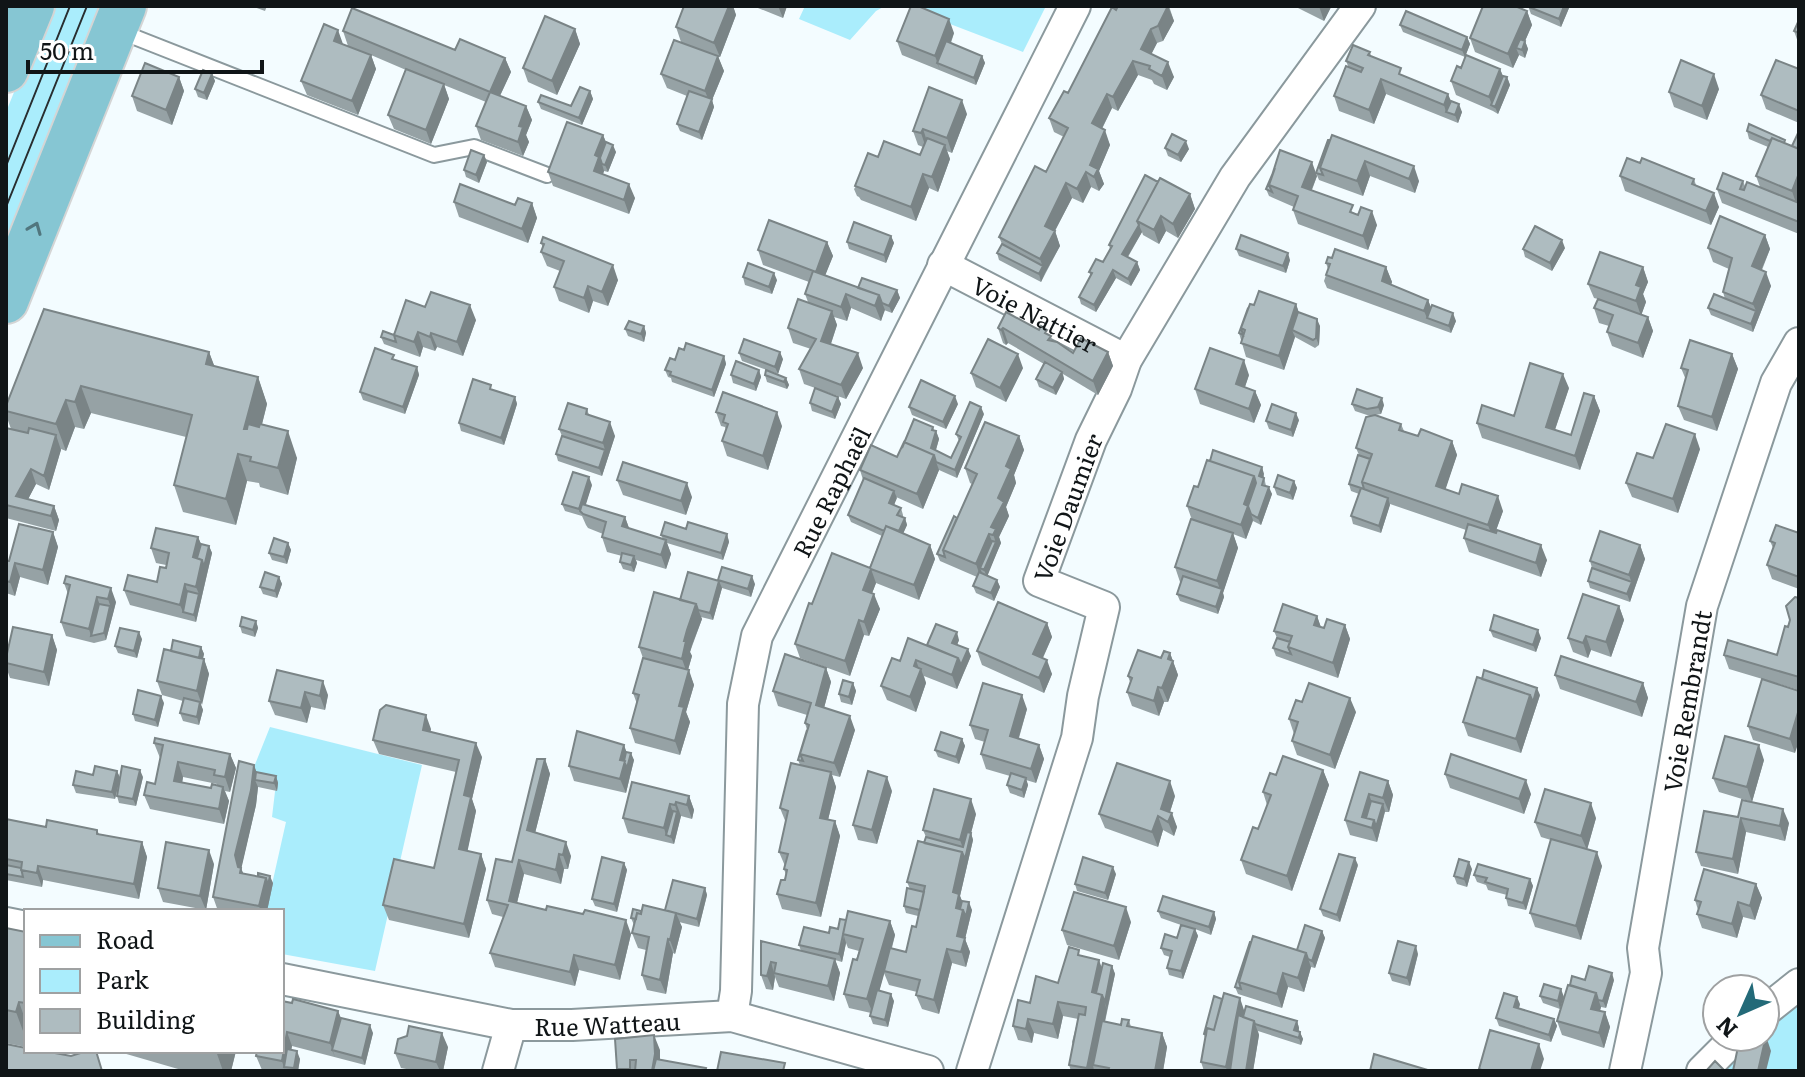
<svg xmlns="http://www.w3.org/2000/svg" width="1805" height="1077" font-family="Literata,serif">
	<rect width="100%" height="100%" fill="#f3fcff"/>
	<path fill="#aaedfc" d="M49 6H108L6 262V112Z
		M805 6H885L876 11 850 40 799 19Z
		M903 6H1046L1023 52Z
		M270 727 422 765 375 971 282 954V911H266L286 822 272 817 276 783 250 777Z
		M1799 995V1071H1716L1765 1037V1022Z"/>
	<g fill="none" stroke-linecap="round" stroke-linejoin="round">
		<defs>
			<path id="service" d="M119 31 434 155 474 147 547 175"/>
			<g id="minor">
				<path id="s1" d="M943 265 1126 360"/>
				<path d="M6 923 26 927"/>
				<path id="s2" d="M282 979 511 1025H572L732 1016 928 1071"/>
				<path d="M1765 1011 1799 984"/>
				<path id="s3" d="M732 1016 736 991 743 704 757 636 1075 6"/>
				<path d="M498 1071 511 1025"/>
				<path id="s4" d="M972 1071 1077 738 1083 696 1104 607 1039 581 1091 440 1116 389 1126 360 1235 177 1360 6"/>
				<path id="s5" d="M1625 1071 1646 973 1643 948 1702 606 1776 383 1799 343"/>
				<path d="M1702 1071 1736 1037"/>
			</g>
			<path id="primary" d="M6 70 32 6
				M6 301 124 6"/>
		</defs>
		<use href="#service" stroke="#8b999d" stroke-width="18"/>
		<use href="#minor" stroke="#8b999d" stroke-width="34"/>
		<use href="#primary" stroke="#d4d5d5" stroke-width="48"/>
		<use href="#service" stroke="#fff" stroke-width="14"/>
		<use href="#minor" stroke="#fff" stroke-width="30"/>
		<use href="#primary" stroke="#86c6d3" stroke-width="44"/>
		<path stroke="#282e30" stroke-width="2" d="M6 166 70 6
			M6 207 87 6"/>
	</g>
	<path fill="#96a2a5" fill-rule="evenodd" d="M251 6H267L265 11Z
		M684 6H733L736 15 720 57H718L724 71 712 100 714 107 702 140 680 131 677 124 687 96 667 88 661 74 681 42 676 27Z
		M753 6H787L783 18Z
		M1118 6H1169L1174 21 1163 41 1157 43 1151 54 1174 77 1167 90 1154 84 1152 80 1138 75 1118 111 1112 108 1102 129 1110 145 1099 171 1104 184 1099 191 1091 187 1083 203 1072 198 1055 231 1060 246 1041 282 999 260 997 253 1002 244 999 237 1046 172 1064 137 1054 132 1049 118 1068 93Z
		M1294 6H1331V7L1324 21Z
		M1528 6H1569V8L1561 27 1531 14Z
		M1527 11 1532 25 1525 41 1528 49 1525 58 1519 55 1513 68 1475 52 1470 38Z
		M1799 20V45L1794 31Z
		M1400 25 1467 37 1470 44 1465 57 1403 32Z
		M575 29 580 44 557 95 528 82 523 68Z
		M343 31 505 58 511 72 500 96 526 106 532 120 526 135 529 142 523 156 481 140 476 126 486 102 444 85 449 99 431 144 394 129 388 115 406 70 371 55 376 69 358 115 307 95 301 81 343 45 348 46Z
		M954 33 951 43 982 56 985 63 976 85 902 55 897 41Z
		M1370 52 1371 56 1404 77 1451 101 1462 112 1458 123 1386 94 1374 124 1339 111 1334 96 1348 66 1346 61Z
		M1461 68 1500 69 1503 76 1507 77 1510 85 1498 114 1493 111 1456 95 1451 81Z
		M1799 69V123L1766 109 1761 95Z
		M212 74 215 81 207 100 198 97 195 89Z
		M179 77 184 91 172 125 137 111 132 96Z
		M1719 89 1707 120 1674 107 1669 92Z
		M590 91 593 99 582 125 541 109 538 102 571 106Z
		M967 114 952 153 947 151 950 159 938 192 929 188 916 221 861 200 859 197 857 196 854 189 878 157 920 155 923 147 918 145 913 131Z
		M1747 131 1787 144 1799 203V234L1722 203 1717 189 1743 181 1745 186 1760 187 1756 176 1768 147 1749 139Z
		M603 135 606 142 616 152 608 172 604 171 603 174 635 198 629 214 553 186 548 172Z
		M1328 140 1419 181 1415 193 1370 176 1363 196 1319 180 1316 173Z
		M1165 148 1189 149 1181 162 1168 156Z
		M484 155 487 162 479 183 466 177 464 170Z
		M1640 163 1694 179 1696 185 1719 207 1711 225 1625 191 1620 176Z
		M1275 168 1317 176 1312 190 1377 225 1368 250 1298 224 1293 210 1294 207 1269 196 1266 189Z
		M1158 182 1190 194 1195 209 1178 238 1166 231 1159 244 1143 235 1142 232 1128 257 1137 262 1140 270 1131 286 1116 278 1096 312 1081 304 1079 297 1091 276 1089 272 1103 262 1110 249 1109 245Z
		M454 202 515 205 532 203 537 218 528 243 459 217Z
		M1765 235 1770 249 1762 270 1771 286 1753 332 1711 315 1708 308 1725 299 1723 292 1729 269 1713 262 1708 248Z
		M891 236 894 243 886 263 849 249 847 242Z
		M827 242 833 256 825 275 858 288 897 290 900 298 892 313 884 310 881 321 851 308 847 321 834 317 837 325 831 344 863 368 846 399 804 384 799 369 811 349 793 343 788 328 808 302 805 294 809 282 763 265 758 250Z
		M541 243 618 280 608 306 593 301 589 313 559 301 554 287 560 271 547 266 541 252 543 248Z
		M1565 248 1552 271 1525 257 1523 249Z
		M1236 249 1290 260 1286 273 1239 256Z
		M1326 263 1386 267 1392 282 1391 285 1428 300 1431 308 1456 321 1451 333 1327 288 1324 281 1328 269Z
		M1643 267 1648 282 1643 294 1646 302 1641 315 1648 317 1653 331 1643 358 1612 346 1607 332 1609 326 1599 323 1594 308 1598 299 1594 298 1588 284Z
		M743 277 777 280 772 294 745 285Z
		M1296 304 1299 313 1320 326 1319 345 1315 348 1295 337 1284 370 1246 357 1239 333 1254 305Z
		M425 307 476 320 463 356 437 347 435 351 423 347 420 357 384 344 381 337 394 335Z
		M644 326 646 333 644 342 628 336 625 329Z
		M998 328 1051 336 1052 341 1073 353 1108 352 1113 366 1098 395 1063 374 1064 379 1056 395 1039 387 1036 379 1044 364 1008 343 1006 345 1003 343Z
		M684 350 724 356 726 364 714 397 672 382 671 378 668 377 665 370Z
		M209 352 214 366 258 377 267 404 262 424 297 458 288 495 260 487 259 483 247 481 236 525 183 512 174 485 186 437 91 413 84 429 75 427 66 451 61 449 49 490 36 484 28 499 54 506 59 520 56 531 6 518V428L11 429 6 415V406Z
		M739 353 783 359 778 374 742 361Z
		M1732 354 1738 369 1717 431 1684 420 1678 406 1686 380 1681 368Z
		M395 360 417 367 419 375 405 414 363 400 360 392Z
		M1023 368 1006 402 976 387 971 373Z
		M759 370 761 377 756 391 733 383 731 375Z
		M765 375 786 378 789 385 787 389 767 382Z
		M1249 375 1245 387 1255 391 1261 405 1254 423 1200 404 1195 389Z
		M1569 388 1555 430 1571 435 1594 396 1600 411 1580 470 1482 438 1477 423 1514 416Z
		M515 397 517 404 504 445 461 431 459 423Z
		M838 397 841 404 835 419 812 411 810 403Z
		M958 404 946 429 912 415 909 407Z
		M1352 404 1384 405 1381 414 1375 415 1401 424 1404 431 1418 436 1452 441 1457 455 1445 489 1503 511 1495 533 1547 560 1541 577 1469 552 1464 538 1466 530 1390 504 1381 533 1353 524 1351 516 1359 494 1351 491 1349 484 1359 455 1356 448 1370 416 1355 411Z
		M587 409 589 415 615 436 602 476 558 461 556 454 562 436 559 429Z
		M716 412 782 426 768 470 727 456 722 441 726 430 725 427 721 426Z
		M984 414 957 478 939 470 923 509 896 497 894 505 901 508 903 515V517L905 518 907 525 903 533 930 545 935 559 919 600 876 583 872 593 880 609 869 636 864 635 850 676 800 658 795 644 812 604 869 568 882 536 851 522 848 515 863 480 860 470 897 457 934 430 936 431 939 439 936 450 951 458 959 441 956 434Z
		M1299 420 1293 437 1269 429 1266 421Z
		M1019 436 1024 450 1014 475 1016 483 1006 507 1009 516 999 537 1001 543 987 575 997 580 1000 587 994 601 976 593 973 586 977 577 940 561 937 554 957 518 972 484 970 483 965 468Z
		M1700 449 1678 513 1632 497 1626 483 1653 458Z
		M1262 467 1266 486 1272 494 1261 525 1253 521 1246 539 1233 534 1238 548 1223 593 1224 597 1218 614 1180 601 1177 594 1181 582H1180L1175 567 1192 520 1187 506 1198 487Z
		M617 480 692 497 686 515 623 495Z
		M1294 481 1297 488 1293 500 1277 495 1274 487Z
		M592 485 585 505 625 517 629 528 663 539 661 535 686 529 727 534 729 542 723 560 667 543 671 554 666 569 636 560 637 563 634 572 623 569 620 562 622 556 607 552 602 537 603 534 588 528 586 525 582 516 565 511 562 504Z
		M53 532 58 547 48 585 20 577 15 596 6 593V561H9Z
		M1799 533V589L1772 579 1767 565 1773 548 1770 541Z
		M198 537 201 544 209 546 212 553 196 622 130 605 124 590 157 582 166 568V565L156 563 151 548Z
		M288 543 291 550 287 564 272 560 269 553Z
		M1640 545 1645 559 1630 602 1590 588 1588 581 1592 568 1590 561Z
		M279 577 282 584 277 598 263 594 260 587Z
		M718 580 755 584 751 597 722 588 713 620 701 617 702 619 690 652 692 656 688 670 694 685 686 712 690 722 680 755 635 743 630 728 637 704 633 693 643 658 639 647 680 600Z
		M64 583 116 602 106 640 94 643 66 636 61 622 68 594Z
		M1799 598V690L1729 669 1724 655H1777Z
		M1619 606 1624 620 1611 657 1591 650 1588 658 1573 652 1568 638Z
		M1317 616 1321 628H1324L1345 625 1350 639 1338 678 1276 656 1273 648 1277 638 1274 631Z
		M256 621 258 628 255 637 242 633 240 626Z
		M1047 623 1052 637 1043 658 1052 674 1044 693 982 665 977 651Z
		M1490 630 1541 638 1536 652 1493 637Z
		M52 635 57 650 49 686 10 678 6 667V658Z
		M142 639 137 658 118 653 115 646Z
		M959 640 957 645 971 656 957 689 924 676 926 683 916 712 887 700 881 686 900 661 927 645Z
		M201 647 204 654 203 659H204L209 674 201 705 203 710 199 725 183 721 180 713 183 701 162 695 157 681 171 651Z
		M1170 653 1178 675 1168 702H1164L1159 716 1132 706 1127 692 1130 682 1128 676Z
		M826 668 831 682 824 708 855 730 840 777 832 775 836 787 828 820 835 821 840 836 821 917 782 909 777 894 786 875 784 869 785 866 779 852 786 823 780 808 800 765 798 760 807 730 805 723 807 715 778 706 773 691Z
		M277 670 328 695 325 710 311 707 307 723 275 715 269 701Z
		M1555 675 1643 683 1648 698 1642 717 1560 689Z
		M853 683 856 691 852 705 841 702 839 694Z
		M1799 691 1795 753 1753 740 1748 726Z
		M1540 695 1521 753 1468 736 1463 722Z
		M1302 702 1356 712 1335 769 1297 755 1292 741 1294 734 1289 719Z
		M164 703 158 727 135 721 133 714Z
		M1027 709 1019 738 1039 745 1044 759 1036 783 1026 780 1028 785 1024 798 1010 793 1007 785 1010 776 986 769 981 754 985 742 975 739 970 725Z
		M431 729 430 732 482 757 472 799 476 811 467 851 481 854 486 869 469 938 389 920 383 905 434 868 456 772 379 754 373 740Z
		M962 739 965 746 959 764 938 757 935 750Z
		M154 743 230 754 236 768 230 792 225 791 229 801 224 824 150 809 144 795 155 784 160 758ZM183 777 217 784V785L211 788 182 783Z
		M624 745 626 752 634 760 626 793 574 781 569 766Z
		M545 759 550 774 535 833 571 856 568 869H564L561 884 524 874 517 903 631 934 620 980 579 970 575 986 495 967 490 953 503 917 492 914 487 900 512 862Z
		M1764 760 1752 802 1719 792 1713 778Z
		M254 765 256 772 276 776 278 783 277 791 258 787 256 805 241 868 243 874 273 883 267 911H218L213 897Z
		M1323 770 1329 785 1292 891 1246 874 1241 860 1258 829 1267 805 1263 792 1276 775Z
		M117 771 120 778 115 799 76 793 73 785 93 775Z
		M1360 772 1388 781 1393 795 1389 812H1385L1377 842 1350 835 1345 820Z
		M1445 774 1531 794 1524 814 1450 788Z
		M143 777 136 806 119 803 117 796Z
		M892 791 877 844 858 840 853 825Z
		M689 796 694 810 692 819 681 816 674 844 628 833 623 818Z
		M1175 796 1170 812 1177 827 1174 836 1163 830 1158 847 1105 828 1099 814Z
		M976 814 971 833 973 840 960 896 962 901 972 910 965 939 970 952 966 967 952 963 939 1014 922 1009 916 995 917 992 889 985 884 973 879 991 894 1001 888 1027 873 1024 870 1016 871 1013 849 1008 844 994 859 951 848 948 846 943 842 962 835 960 840 973 834 1001 779 987 775 977 773 990 766 989 761 975V941L801 951 799 945 838 929 846 920 890 921 895 935 892 948 906 952 916 927 918 916 906 913 904 906 910 889 907 882 924 843 926 837 923 830Z
		M1738 817 1789 823 1785 841 1746 832 1738 874 1701 866 1696 852Z
		M1596 818 1587 849 1602 866 1581 940 1535 927 1530 913 1551 840 1541 837 1535 822Z
		M6 819 46 827 97 830 99 834 142 842 147 857 139 899 43 880 42 887 6 880Z
		M624 863 627 870 617 912 595 906 592 899Z
		M214 864 206 910 163 902 158 888Z
		M1358 865 1340 922 1323 916 1320 909Z
		M1472 869 1467 887 1457 884 1454 876Z
		M1116 874 1108 900 1077 891 1075 884Z
		M1474 875 1530 879 1533 886 1526 910 1508 906 1506 898 1507 895 1488 890 1486 885 1477 882Z
		M1756 884 1762 898 1755 920 1743 917 1737 938 1702 928 1697 914 1698 910 1695 900Z
		M705 888 707 895 699 927 679 922 682 927 675 954 673 953 666 994 647 990 642 975 646 950 638 948 632 933 634 925 631 918 641 911 665 910Z
		M1158 911 1214 912 1216 919 1211 935 1195 929 1198 936 1183 979 1169 975 1167 968 1170 957 1164 955 1161 948 1177 938 1181 925 1161 918Z
		M1131 922 1119 960 1067 945 1062 930Z
		M6 928 26 932V1047L6 1043Z
		M1322 931 1325 938 1315 968 1311 967 1304 992 1288 987 1282 1008 1238 994 1235 987 1250 942 1297 950Z
		M1418 954 1410 986 1392 981 1389 973Z
		M1081 955 1102 967 1112 966 1115 974 1105 1022 1121 1025 1129 1020 1131 1027 1162 1033 1167 1047 1163 1071H1095V1070L1094 1071H1071L1069 1065 1073 1045 1072 1042 1078 1019 1063 1016 1058 1039 1034 1033 1032 1043 1018 1040 1013 1026 1030 1003 1058 983Z
		M1614 980 1606 1008 1601 1007 1600 1011 1605 1012 1610 1027 1604 1048 1562 1035 1557 1021 1570 985Z
		M1561 989 1560 1009 1543 1003 1540 996Z
		M282 1001 338 1011 341 1018 373 1033 365 1065 292 1046 291 1050 300 1059 298 1071 262 1070 256 1056 282 1051Z
		M1520 1004 1519 1008 1554 1019 1557 1026 1551 1042 1499 1026 1496 1018Z
		M1245 1011 1297 1021 1299 1028V1031L1303 1039 1301 1045 1258 1031 1259 1035 1253 1071H1204L1201 1062 1205 1038 1204 1034Z
		M615 1039 660 1050V1060L707 1071H618Z
		M448 1047 443 1071H417L401 1068 395 1053Z
		M116 1051H236L231 1071H185Z"/>
	<path fill="#7a8486" d="M729 6H733L736 15 720 57 714 43Z
		M778 6H787L783 18Z
		M1168 6 1174 21 1163 41 1158 26Z
		M1319 6H1331V7L1324 21Z
		M1564 6H1569V8L1561 27 1559 19Z
		M1527 11 1532 25 1521 50 1516 48 1519 55 1513 68 1508 54Z
		M949 19 954 33 942 65 937 63 940 70 935 56Z
		M575 29 580 44 557 95 552 81Z
		M1151 29 1157 43 1147 63 1141 49Z
		M338 30 343 44 334 41Z
		M1467 37 1470 44 1465 57 1462 50Z
		M1525 41 1528 49 1525 58 1522 50Z
		M371 55 376 69 358 115 352 101Z
		M718 56 724 71 712 100 714 107 702 140 699 132 710 104 705 91Z
		M982 56 985 63 976 85 974 78Z
		M505 58 511 72 495 106 490 92Z
		M1133 61 1138 75 1118 111 1113 97Z
		M1168 62 1174 77 1167 90 1162 76Z
		M1500 69 1505 82 1507 77 1510 85 1498 114 1495 107 1492 105 1489 97Z
		M212 74 215 81 207 100 204 93Z
		M1714 74 1719 89 1707 120 1702 106Z
		M179 77 184 91 172 125 166 110Z
		M1381 79 1386 94 1374 124 1369 110Z
		M444 84 449 99 431 144 426 130Z
		M590 91 593 99 582 125 579 118Z
		M1107 94 1112 108 1097 138 1092 123Z
		M1448 94 1454 108 1446 112 1444 105Z
		M962 100 967 114 952 153 947 138Z
		M1459 104 1462 112 1458 123 1455 115Z
		M526 106 532 120 526 135 529 142 523 156 518 142 519 126Z
		M923 129 928 144 926 148 921 133Z
		M1105 130 1110 145 1099 171 1104 184 1099 191 1090 165Z
		M603 135 609 150 602 164 604 171 599 185 594 171 595 155Z
		M1186 141 1189 149 1181 162 1178 155Z
		M613 145 616 152 608 172 605 165Z
		M945 145 950 159 938 192 932 177Z
		M484 155 487 162 479 183 476 175Z
		M1365 161 1370 176 1363 196 1357 181Z
		M1312 162 1317 176 1307 201 1302 187Z
		M1414 166 1419 181 1415 193 1409 179Z
		M1086 172 1091 187 1083 203 1077 189Z
		M1799 173V201L1797 206 1792 191Z
		M923 174 929 188 916 221 911 207Z
		M1066 183 1072 198 1051 238 1055 231 1060 246 1045 273 1040 259 1045 226Z
		M629 184 635 198 629 214 624 200Z
		M1714 193 1719 207 1711 225 1706 211Z
		M1190 194 1195 209 1178 238 1173 224Z
		M532 203 537 218 528 243 522 229Z
		M1372 211 1377 225 1368 250 1363 236Z
		M1161 216 1166 231 1159 244 1154 230Z
		M1139 225 1142 232 1125 261 1122 254Z
		M1765 235 1770 249 1757 280 1752 266Z
		M891 236 894 243 886 263 884 255Z
		M1562 240 1565 248 1552 271 1550 263Z
		M827 242 833 256 821 286 816 272Z
		M1288 253 1290 260 1286 273 1283 266Z
		M1137 262 1140 270 1131 286 1128 279Z
		M613 265 618 280 608 306 602 292Z
		M1043 266 1045 273 1041 282 1039 274Z
		M1386 267 1392 282 1387 295 1382 281Z
		M1643 267 1648 282 1643 294 1646 302 1641 316 1636 301V285Z
		M1113 270 1116 278 1096 312 1094 305Z
		M1766 272 1771 286 1753 332 1751 324 1756 311 1753 304Z
		M774 273 777 280 772 294 769 287Z
		M588 286 593 301 589 313 584 298Z
		M897 290 900 298 892 313 889 306Z
		M846 294 851 308 847 321 841 307Z
		M879 295 885 310 881 321 875 306Z
		M1428 300 1434 315 1427 318 1424 311Z
		M1296 304 1301 319 1292 330 1295 337 1284 370 1279 356Z
		M470 305 476 320 463 356 457 342Z
		M832 311 837 325 827 355 821 341Z
		M1453 313 1456 321 1451 333 1449 326Z
		M1648 317 1653 331 1643 358 1638 343Z
		M1317 319 1320 326 1319 345 1316 338Z
		M644 326 646 333 644 342 641 334Z
		M1003 328 1008 343 1006 345 1001 330Z
		M418 332 423 347 420 357 414 342Z
		M431 333 437 347 435 351 430 337Z
		M209 352 219 378 206 364Z
		M780 352 783 359 778 374 775 367Z
		M1108 352 1113 366 1098 395 1093 381Z
		M858 353 863 368 846 399 841 385Z
		M1018 354 1023 368 1006 402 1000 388Z
		M1732 354 1738 369 1717 431 1712 417Z
		M724 356 726 364 714 397 712 390Z
		M1244 360 1249 375 1241 398 1236 384Z
		M417 367 419 375 405 414 403 407Z
		M759 370 761 377 756 391 754 384Z
		M1062 372 1064 379 1056 395 1053 388Z
		M1563 374 1569 388 1551 441 1546 427Z
		M258 377 267 404 254 456 244 429Z
		M786 378 789 385 787 389 784 382Z
		M81 386 91 413 84 429 75 402Z
		M1255 391 1261 405 1254 423 1249 409Z
		M955 396 958 404 946 429 943 422Z
		M1594 396 1600 411 1580 470 1575 456Z
		M515 397 517 404 504 445 501 438Z
		M838 397 841 404 835 419 832 412Z
		M1382 398 1384 405 1381 414 1378 407Z
		M66 400 75 427 66 451 56 424Z
		M981 407 984 414 957 478 955 470Z
		M777 412 782 426 768 470 763 456Z
		M1296 413 1299 420 1293 437 1291 430Z
		M610 422 615 436 602 476 599 468 605 450 603 443Z
		M933 427 935 434 936 431 939 439 934 456 939 470 923 509 917 494 931 448Z
		M288 431 297 458 288 495 278 468Z
		M1695 434 1700 449 1678 513 1673 499Z
		M56 435 61 450 49 490 44 476Z
		M1019 436 1024 450 1014 475 1016 483 1006 507 1009 516 999 537 1001 543 998 550 991 527 1006 466Z
		M1452 441 1457 455 1442 500 1436 486Z
		M238 454 247 481 236 525 226 499Z
		M1262 467 1264 474 1261 483 1259 476Z
		M31 469 36 484 23 509 16 496Z
		M1254 476 1259 490 1251 514 1253 520 1246 539 1241 525 1244 504Z
		M589 477 592 485 583 514 580 511 582 516 579 509Z
		M1294 481 1297 488 1293 500 1290 493Z
		M687 483 692 497 686 515 681 501Z
		M1269 487 1272 494 1261 525 1258 518Z
		M894 491 897 498 892 510 889 503Z
		M1498 496 1503 511 1493 539 1488 525Z
		M1388 498 1390 505 1381 533 1379 526Z
		M54 506 59 520 56 531 51 516Z
		M625 517 630 531 622 526Z
		M905 518 907 525 899 543 896 536Z
		M53 532 58 547 48 585 43 570Z
		M1233 533 1238 548 1223 593 1224 597 1218 614 1216 607 1221 592 1217 581Z
		M727 534 729 542 723 560 721 553Z
		M989 534 994 546 996 542 998 550 987 577 984 570 980 568 983 575 981 579 976 564Z
		M198 537 204 551 200 565 193 557Z
		M666 540 671 554 666 569 661 555Z
		M288 543 291 550 287 564 284 557Z
		M930 545 935 559 919 600 914 585Z
		M1541 545 1547 560 1541 577 1536 563Z
		M1640 545 1645 559 1634 590 1629 575Z
		M209 546 212 553 207 574 204 567Z
		M634 556 637 563 634 572 631 565Z
		M202 560 207 574 196 622 194 615 199 594 196 587Z
		M15 563 20 577 15 596 10 582Z
		M871 569 876 583 868 604 863 590Z
		M752 576 755 584 751 597 748 589Z
		M279 577 282 584 277 598 275 591Z
		M997 580 1000 587 994 601 991 593Z
		M719 581 722 588 713 620 710 613Z
		M1632 582 1634 590 1630 602 1627 594Z
		M185 584 190 599 183 612 180 605Z
		M111 588 116 602 113 614 108 599Z
		M874 594 880 609 869 636 864 622Z
		M97 597 102 611 91 636 89 629Z
		M696 604 702 619 692 645 690 652 692 656 687 673 682 659 684 641Z
		M110 606 113 614 106 640 104 633Z
		M1619 606 1624 620 1611 657 1606 642Z
		M1317 616 1322 630 1314 625Z
		M859 620 864 635 850 676 845 661Z
		M256 621 258 628 255 637 253 630Z
		M1047 623 1052 637 1038 668 1033 654Z
		M1345 625 1350 639 1338 678 1333 663Z
		M1538 630 1541 638 1536 652 1533 645Z
		M139 632 142 639 137 658 134 651Z
		M957 632 959 640 955 650 952 643Z
		M52 635 57 650 49 686 44 672Z
		M1586 636 1591 650 1588 658 1583 643Z
		M201 647 204 654 201 665 199 658Z
		M968 649 971 656 964 672 961 665Z
		M1170 653 1178 675 1168 702 1162 688 1168 659Z
		M958 658 964 672 957 689 952 675Z
		M204 659 209 674 202 705 197 691Z
		M916 660 920 672 921 669 926 683 916 712 910 697 914 666Z
		M1047 660 1052 674 1044 693 1039 678Z
		M826 668 831 682 821 719 816 705Z
		M689 670 694 685 686 712 690 722 680 755 675 741 679 706Z
		M323 681 328 695 325 710 320 696Z
		M853 683 856 691 852 705 849 697Z
		M1643 683 1648 698 1642 717 1636 702Z
		M1158 687 1164 702 1159 716 1154 701Z
		M1537 688 1540 695 1521 753 1516 739 1530 695Z
		M305 692 311 707 307 723 301 708Z
		M1022 695 1027 709 1015 750 1010 736Z
		M161 696 164 703 158 727 155 720Z
		M1350 698 1356 712 1335 769 1330 755Z
		M200 702 203 710 199 725 197 717Z
		M1799 709V741L1795 753 1790 739Z
		M426 715 431 729 428 744 423 730Z
		M850 716 855 730 840 777 834 763Z
		M962 739 965 746 959 764 956 757Z
		M476 743 482 757 472 799 476 811 465 863 459 849 464 795Z
		M624 745 629 759 627 767 630 776 626 793 620 779V760Z
		M1039 745 1044 759 1036 783 1031 769Z
		M1759 745 1764 760 1752 802 1747 787Z
		M631 753 634 760 630 776 627 768Z
		M230 754 236 768 230 792 225 777Z
		M545 759 550 774 532 845 527 830Z
		M178 762 183 777 180 796 174 781Z
		M254 765 259 779 255 780 258 787 256 805 241 870V868L247 882 238 867 235 855Z
		M140 770 143 777 136 806 133 799Z
		M1323 770 1329 785 1292 891 1287 876Z
		M117 771 120 778 115 799 112 792Z
		M831 772 836 787 825 832 820 818Z
		M276 776 278 783 277 791 274 783Z
		M887 777 892 791 877 844 872 830Z
		M1026 778 1028 785 1024 798 1022 790Z
		M1526 780 1531 794 1524 814 1519 799Z
		M1170 781 1175 796 1167 821 1161 809Z
		M1388 781 1393 795 1389 812 1383 798Z
		M223 787 229 801 224 824 219 809Z
		M1369 794 1374 809 1369 825 1362 817Z
		M689 796 694 810 692 819 687 805Z
		M971 799 976 814 971 833 973 840 960 896 965 908 969 902 972 910 965 939 970 952 966 967 957 936 953 892 962 852 965 854 960 840Z
		M676 802 681 816 674 844 671 837 677 812 675 805Z
		M1591 803 1596 818 1587 850 1581 836Z
		M670 804 675 818 666 835 664 828Z
		M1383 804 1385 811 1377 842 1372 828 1374 820Z
		M1783 809 1789 823 1785 841 1780 826Z
		M1172 813 1177 827 1174 836 1168 822Z
		M1158 816 1163 830 1158 847 1152 832Z
		M1741 818 1746 832 1738 874 1733 859Z
		M835 821 840 836 821 917 816 903Z
		M142 842 147 857 139 899 134 884Z
		M566 842 571 856 568 869 563 855Z
		M209 850 214 864 206 910 200 896Z
		M1597 852 1602 866 1581 940 1576 926Z
		M481 854 486 869 469 938 464 924Z
		M559 854 564 869 561 884 556 870Z
		M1355 858 1358 865 1340 922 1337 915Z
		M519 860 524 874 514 915 509 901Z
		M1469 862 1472 869 1467 887 1464 879Z
		M624 863 627 870 617 912 614 904Z
		M38 866 43 880 42 887 37 873Z
		M1113 867 1116 874 1108 900 1105 893Z
		M270 876 273 883 267 911H261L259 906 266 878Z
		M1530 879 1533 886 1526 910 1523 903Z
		M1756 884 1762 898 1755 920 1750 906Z
		M705 888 707 895 699 927 697 919Z
		M1738 902 1743 917 1737 938 1732 924Z
		M1126 907 1131 922 1119 960 1114 946Z
		M1214 912 1216 919 1211 935 1209 927Z
		M676 913 682 927 675 954 670 940Z
		M626 920 631 934 620 980 615 965Z
		M890 921 895 935 873 1014 867 999Z
		M1195 929 1198 936 1183 979 1181 971Z
		M1322 931 1325 938 1315 968 1312 961Z
		M844 936 846 943 842 962 839 954Z
		M668 939 673 953 666 994 660 980Z
		M1416 946 1418 954 1410 986 1407 978Z
		M947 949 952 963 939 1014 934 1000Z
		M1306 953 1311 967 1304 992 1298 978Z
		M574 955 579 970 575 986 570 972Z
		M835 959 840 973 834 1001 828 986Z
		M1099 960 1104 974 1098 1000 1092 992Z
		M771 962 775 977 773 990 767 976Z
		M1112 966 1115 974 1107 1010 1105 1002Z
		M1283 973 1288 987 1282 1008 1277 994Z
		M1612 973 1614 980 1606 1008 1603 1001Z
		M1561 989 1564 997 1560 1009 1558 1001Z
		M1596 993 1601 1007 1596 1023 1591 1009Z
		M891 994 894 1001 888 1027 885 1020Z
		M1102 995 1107 1010 1096 1066 1093 1065 1094 1071H1088L1087 1068Z
		M1517 997 1520 1004 1517 1014 1514 1007Z
		M1240 998 1245 1013 1233 1071H1227L1226 1067Z
		M19 1002 26 1022V1039L16 1012Z
		M1058 1002 1063 1016 1058 1039 1053 1024Z
		M338 1011 343 1025 332 1050 335 1057 330 1043Z
		M1605 1012 1610 1027 1604 1048 1599 1033Z
		M1028 1019 1034 1033 1032 1043 1026 1029Z
		M1554 1019 1557 1026 1551 1042 1549 1035Z
		M1254 1021 1259 1035 1253 1071H1246Z
		M1297 1021 1299 1028 1297 1037 1294 1030Z
		M370 1025 373 1033 365 1065 362 1058Z
		M287 1032 292 1046 288 1067H284L285 1071 282 1061Z
		M1300 1032 1303 1039 1301 1045 1299 1038Z
		M442 1033 448 1047 443 1071H440L436 1062Z
		M1162 1033 1167 1047 1163 1071H1155Z
		M654 1035 660 1050V1071H652Z
		M1766 1036 1771 1051 1766 1071H1758Z
		M1539 1044 1544 1059 1540 1071H1531Z
		M216 1051H236L231 1071H223Z
		M297 1051 300 1059 298 1071H295L294 1068Z"/>
	<path fill="#aebcc0" stroke="#7a8486" stroke-width="2" d="M684 6H729L714 43 676 27Z
		M911 6H918L949 19 935 56 897 41Z
		M1118 6H1168L1158 26 1151 29 1141 49 1168 62 1162 76 1149 69 1150 66 1133 61 1113 97 1107 94 1092 123 1105 130 1090 165 1098 169 1094 177 1086 172 1077 189 1066 183 1045 226 1055 231 1040 259 999 237 1035 166 1046 172 1068 128 1049 118 1064 91 1068 93 1112 7 1116 10Z
		M1483 6H1515L1527 11 1508 54 1470 38Z
		M1529 6H1564L1559 19 1529 7Z
		M352 8 455 50 460 39 505 58 490 92 343 31Z
		M1406 11 1467 37 1462 50 1400 25Z
		M545 16 575 29 552 81 523 68Z
		M1799 20V33L1794 31Z
		M324 24 338 30 334 41 371 55 352 101 301 81Z
		M1520 39 1525 41 1522 50 1516 48Z
		M674 40 718 56 705 91 661 74Z
		M946 41 982 56 974 78 937 63Z
		M1353 45 1370 52 1368 55 1401 68 1399 74 1448 94 1444 105 1381 79 1369 110 1334 96 1346 66 1361 72 1363 68 1346 61Z
		M1466 55 1500 69 1489 97 1451 81 1457 66 1461 68Z
		M1681 60 1714 74 1702 106 1669 92Z
		M1776 60 1799 69V111L1761 95Z
		M145 63 179 77 166 110 132 96Z
		M406 69 444 84 426 130 388 115Z
		M203 70 212 74 204 93 195 89Z
		M1503 76 1507 77 1495 107 1491 105Z
		M580 87 590 91 579 118 538 102 541 95 571 106Z
		M929 87 962 100 947 138 923 129 921 133 913 131Z
		M689 91 712 99 699 132 677 124Z
		M490 92 526 106 519 126 523 127 518 142 476 126Z
		M1451 101 1459 104 1455 115 1446 112Z
		M567 122 603 135 595 155 599 157 594 171 629 184 624 200 548 172Z
		M1749 124 1785 140 1784 143 1772 138 1770 141 1747 131Z
		M1799 131V149L1792 146Z
		M1172 134 1186 141 1178 155 1165 148Z
		M1332 135 1414 166 1409 179 1365 161 1357 181 1320 168Z
		M927 138 945 145 932 177 923 174 911 207 855 186 868 153 878 157 884 141 920 155Z
		M1772 138 1799 149V173L1792 191 1756 176Z
		M1328 140H1330L1320 168 1323 175 1316 173Z
		M606 142 613 145 605 165 602 164 600 158Z
		M471 150 484 155 476 175 464 170Z
		M1280 150 1312 162 1302 187 1353 205 1350 212 1358 215 1361 207 1372 211 1363 236 1293 210 1298 196 1269 185Z
		M1627 158 1640 163 1642 158 1694 179 1692 184 1714 193 1706 211 1620 176Z
		M1275 168 1269 185 1272 192 1266 189Z
		M1723 173 1743 181 1740 189 1744 190 1747 182 1799 203V222L1717 189Z
		M1145 175 1158 182 1137 221 1139 225 1122 254 1137 262 1128 279 1113 270 1094 305 1079 297 1092 273 1089 272 1096 259 1103 262 1112 246 1109 245Z
		M1160 178 1190 194 1173 224 1161 216 1154 230 1137 221Z
		M460 184 515 205 518 198 532 203 522 229 454 202Z
		M1720 216 1765 235 1752 266 1766 272 1753 304 1723 292 1732 258 1708 248Z
		M769 220 827 242 816 272 758 250Z
		M854 222 891 236 884 255 847 242Z
		M1535 226 1562 240 1550 263 1523 249Z
		M1241 235 1288 253 1283 266 1236 249Z
		M543 237 613 265 602 292 588 286 584 298 554 287 564 261 541 252 544 244 541 243Z
		M1002 244 1043 266 1039 274 997 253Z
		M1335 249 1386 267 1382 281 1428 300 1424 311 1326 275 1330 264 1326 263 1328 257 1332 258Z
		M1600 252 1643 267 1636 285 1641 287 1636 301 1588 284Z
		M748 263 774 273 769 287 743 277Z
		M813 271 879 295 875 306 846 294 841 307 805 294Z
		M862 278 897 290 889 306 882 303 879 295 858 288Z
		M1259 291 1296 304 1279 356 1241 343 1245 330 1241 328 1250 304 1254 305Z
		M431 292 470 305 457 342 431 333 430 337 418 332 414 342 394 335 406 300 425 307Z
		M1714 294 1756 311 1751 324 1708 308Z
		M798 299 832 311 821 341 858 353 841 385 799 369 816 339 788 328Z
		M1598 299 1648 317 1638 343 1607 332 1613 315 1594 308Z
		M1432 305 1453 313 1449 326 1427 318Z
		M1248 308 1241 328 1243 335 1239 333Z
		M44 309 209 352 206 364 258 377 244 429H247L248 424 259 427 260 424 288 431 278 468 250 461 251 457 238 454 226 499 174 485 192 415 81 386 75 402 66 400 56 424 6 411V406Z
		M1006 312 1039 330 1041 326 1047 330 1045 333 1051 336 1048 340 1057 342 1073 353 1081 338 1108 352 1093 381 1003 328 1001 330 998 328Z
		M1298 312 1317 319 1316 338 1313 340 1292 330Z
		M629 321 644 326 641 334 625 329Z
		M383 331 394 335 396 342 381 337Z
		M744 339 780 352 775 367 739 353Z
		M988 339 1018 354 1000 388 971 373Z
		M1690 340 1732 354 1712 417 1678 406 1688 370 1681 368Z
		M686 343 724 356 712 390 670 375 671 372 665 370 670 358 675 360 679 348 684 350Z
		M375 348 394 355 392 359 417 367 403 407 360 392Z
		M1210 348 1244 360 1236 384 1255 391 1249 409 1195 389Z
		M736 361 759 370 754 384 731 375Z
		M1045 362 1062 372 1053 388 1036 379Z
		M1530 363 1563 374 1546 427 1571 435 1584 393 1594 396 1575 456 1477 423 1482 405 1514 416Z
		M766 370 786 378 784 382 765 375Z
		M473 379 491 385 490 389 515 397 501 438 459 423Z
		M921 380 955 396 943 422 909 407Z
		M815 388 838 397 832 412 810 403Z
		M1357 389 1382 398 1378 407 1367 409 1352 404Z
		M723 392 777 412 763 456 722 441 728 424 723 422 725 415 716 412Z
		M970 402 981 407 955 470 936 462 934 455 904 442 902 448 914 419 933 427 932 430 936 431 931 448 951 458 961 437 956 434Z
		M568 403 587 409 586 414 610 422 603 443 559 429Z
		M1272 404 1296 413 1291 430 1266 421Z
		M1375 415 1401 424 1399 430 1418 436 1421 429 1452 441 1436 486 1459 494 1462 484 1498 496 1488 525 1362 482 1372 454 1356 448 1366 417Z
		M985 422 1019 436 1006 466 1011 469 998 498 1004 502 991 527 996 529 993 535 989 534 976 564 943 550 977 474 965 468Z
		M1666 424 1695 434 1673 499 1626 483 1637 453 1653 458Z
		M6 428 28 433 29 428 56 435 44 476 31 469 16 496 54 506 51 516 6 505Z
		M562 436 605 450 599 468 556 454Z
		M904 442 934 455 917 494 860 470 871 445 897 457Z
		M1213 450 1262 467 1259 476 1264 478 1262 485 1269 487 1258 518 1251 514 1248 506 1256 483 1254 476 1210 461Z
		M1358 455 1370 459 1362 482 1364 489 1349 484Z
		M1207 460 1254 476 1244 504 1248 506 1241 525 1187 506 1194 486 1198 487Z
		M623 462 687 483 681 501 617 480Z
		M573 472 589 477 579 509 562 504Z
		M1278 475 1294 481 1290 493 1274 487Z
		M864 478 894 491 889 503 901 508 897 515 905 518 899 531 886 526 884 531 848 515Z
		M1361 488 1388 498 1379 526 1351 516Z
		M582 504 625 517 622 526 666 540 661 555 602 537 606 522 583 514 580 511Z
		M954 516 957 518 943 550 945 557 937 554Z
		M1191 519 1233 533 1217 581 1175 567Z
		M665 522 686 529 688 522 727 534 721 553 661 535Z
		M19 524 53 532 43 570 15 563 10 582 6 581V561H9Z
		M1468 524 1496 533 1497 530 1541 545 1536 563 1464 538Z
		M1776 525 1799 533V577L1767 565 1775 543 1770 541Z
		M886 526 930 545 914 585 871 569 863 590 874 594 864 622 859 620 845 661 795 644 809 603 812 604 832 553 870 568Z
		M156 528 198 537 193 557 202 560 196 587 185 584 180 605 124 590 128 575 157 582 160 567 166 568 169 553 151 548Z
		M1600 531 1640 545 1629 575 1590 561Z
		M274 538 288 543 284 557 269 553Z
		M992 541 996 542 984 570 980 568Z
		M201 544 209 546 204 567 202 560 197 558Z
		M622 553 634 556 631 565 620 562Z
		M722 567 752 576 748 589 718 580Z
		M1592 568 1632 582 1627 594 1588 581Z
		M265 572 279 577 275 591 260 587Z
		M688 572 719 581 710 613 698 610 696 604 680 600Z
		M979 572 997 580 991 593 973 586Z
		M66 576 111 588 108 599 97 597 89 629 61 622 70 585 64 583Z
		M1183 576 1222 589 1216 607 1177 594Z
		M187 591 199 594 194 615 183 612Z
		M654 592 696 604 687 630 684 641H686L682 659 639 647Z
		M1583 594 1619 606 1606 642 1586 636 1583 643 1568 638Z
		M1795 597 1799 598V677L1724 655 1728 640 1777 655 1785 626 1788 627 1790 620 1786 606Z
		M998 602 1047 623 1033 654 1047 660 1039 678 977 651Z
		M99 604 110 606 104 633 91 636Z
		M1283 604 1317 616 1314 625 1324 628 1327 619 1345 625 1333 663 1288 647 1292 636 1274 631Z
		M1494 615 1538 630 1533 645 1490 630Z
		M242 617 256 621 253 630 240 626Z
		M936 624 957 632 952 643 968 649 961 665 958 658 927 645Z
		M13 627 52 635 44 672 6 663V658Z
		M120 628 139 632 134 651 115 646Z
		M908 638 958 658 952 675 916 660 914 666 921 669 910 697 881 686 892 658 900 661Z
		M1277 638 1290 642 1288 647 1291 654 1273 648Z
		M173 640 201 647 199 658 171 651Z
		M164 649 204 659 197 691 157 681Z
		M1138 650 1161 658 1164 651 1170 653 1168 659 1173 661 1162 688 1158 687 1154 701 1127 692 1132 678 1128 676Z
		M785 654 826 668 816 705 850 716 834 763 800 754 809 725 805 723 811 703 773 691Z
		M1561 656 1643 683 1636 702 1555 675Z
		M643 658 689 670 679 706 684 707 675 741 630 728 639 695 633 693Z
		M277 670 323 681 320 696 305 692 301 708 269 701Z
		M1484 670 1537 688 1533 702 1530 695 1482 679Z
		M1477 677 1530 695 1516 739 1463 722Z
		M1762 679 1799 691V709L1790 739 1748 726Z
		M843 680 853 683 849 697 839 694Z
		M983 683 1022 695 1010 736 1039 745 1031 769 981 754 988 730 970 725Z
		M1309 683 1350 698 1330 755 1292 741 1298 722 1289 719 1296 700 1302 702Z
		M138 690 161 696 155 720 133 714Z
		M184 698 200 702 197 717 180 713Z
		M386 705 426 715 423 730 476 743 464 795 471 797 459 849 481 854 464 924 383 905 394 859 434 868 459 760 373 740 380 710Z
		M807 730 800 754 803 761 798 760Z
		M577 731 624 745 620 760 625 761 620 779 569 766Z
		M941 732 962 739 956 757 935 750Z
		M1725 736 1759 745 1747 787 1713 778Z
		M155 738 230 754 225 777 214 775 215 770 178 762 174 781 211 788 212 784 223 787 219 809 144 795 147 782 155 784 163 745 154 743Z
		M626 752 631 753 627 768 624 761Z
		M1451 754 1526 780 1519 799 1445 774Z
		M1283 756 1323 770 1287 876 1241 860 1253 827 1258 829 1271 795 1263 792 1270 773 1276 775Z
		M537 759H545L527 830 566 842 563 855 559 854 556 870 519 860 509 901 546 910 547 906 583 914 585 910 626 920 615 965 574 955 570 972 490 953 508 905 487 900 496 859 512 862Z
		M239 761 254 765 251 790 235 855 238 867 241 868 240 873 266 878 259 906 213 897Z
		M791 763 831 772 820 818 835 821 816 903 777 894 781 880H785L787 870 784 869 788 854 779 852 788 811 780 808Z
		M1117 763 1170 781 1161 809 1172 813 1168 822 1158 816 1152 832 1099 814Z
		M95 766 117 771 112 792 73 785 76 771 93 775Z
		M122 766 140 770 133 799 117 796Z
		M868 771 887 777 872 830 853 825Z
		M256 772 276 776 274 783 255 780Z
		M1360 772 1388 781 1383 798 1369 794 1362 817 1374 820 1372 828 1345 820Z
		M1011 773 1026 778 1022 790 1007 785Z
		M632 782 689 796 687 805 676 802 675 805 670 804 664 828 623 818Z
		M934 789 971 799 960 840 923 830Z
		M1545 789 1591 803 1581 836 1535 822Z
		M1742 800 1783 809 1780 826 1741 818 1733 859 1696 852 1704 811 1738 817Z
		M1371 801 1383 804 1376 827 1374 820 1366 818Z
		M673 811 677 812 671 837 666 835Z
		M6 819 46 827 47 820 97 830V834L142 842 134 884 38 866 37 873 21 870 22 862 6 859Z
		M967 832 971 833 965 859 962 852 924 843 926 837 963 847Z
		M1551 839 1597 852 1576 926 1530 913Z
		M918 841 962 852 953 892 959 894 956 908 963 910 957 936 965 938 961 952 947 949 934 1000 916 995 920 980 884 971 890 948 906 952 912 926 916 927 925 886 907 882Z
		M166 842 209 850 200 896 158 888Z
		M1339 854 1355 858 1337 915 1320 909Z
		M602 857 624 863 614 904 592 899Z
		M1083 857 1113 867 1105 893 1075 884Z
		M1459 859 1469 862 1464 879 1454 876Z
		M1478 864 1530 879 1523 903 1506 898 1508 889 1485 882 1487 878 1474 875Z
		M6 865 21 868 23 877 6 874Z
		M1704 869 1756 884 1750 906 1738 902 1732 924 1697 914 1701 902 1695 900Z
		M258 873 270 876 268 885 266 878 258 876Z
		M673 880 705 888 697 919 665 910Z
		M907 888 924 892 920 910 904 906Z
		M1074 892 1126 907 1114 946 1062 930Z
		M1163 896 1214 912 1209 927 1158 911Z
		M962 901 969 902 966 917 963 910 960 909Z
		M643 905 676 913 670 940 668 939 660 980 642 975 649 937 632 933 637 913 641 914Z
		M633 909 641 911V914L637 913 636 919 631 918Z
		M848 911 890 921 867 999 844 994 853 959 857 960 863 939 843 934Z
		M840 919 846 920 839 954 799 945 804 927 829 933 830 927 838 929Z
		M1181 925 1195 929 1181 971 1167 968 1172 951 1161 948 1165 934 1177 938Z
		M1305 925 1322 931 1312 961 1308 959 1306 953 1297 950Z
		M6 928 26 932V1003L19 1002 16 1012 6 1010Z
		M1253 936 1306 953 1298 978 1283 973 1277 994 1239 982Z
		M761 941 835 959 828 986 774 973 776 963 771 962 767 976 761 975Z
		M1398 941 1416 946 1407 978 1389 973Z
		M1250 942H1251L1239 982 1241 989 1235 987Z
		M1069 947 1079 950 1078 955 1099 960 1092 992 1102 995 1087 1068 1069 1065 1079 1014 1085 1015 1086 1007 1058 1002 1053 1024 1028 1019 1026 1029 1013 1026 1018 1000 1030 1003 1036 976 1058 983Z
		M1103 963 1112 966 1105 1002 1102 995 1096 993Z
		M1589 966 1612 973 1603 1001 1598 1000 1596 993 1570 985 1572 976 1585 980Z
		M1544 984 1561 989 1558 1001 1540 996Z
		M1568 985 1596 993 1591 1009 1605 1012 1599 1033 1557 1021Z
		M877 990 891 994 885 1020 870 1016Z
		M1224 993 1240 998 1226 1067 1201 1062 1207 1028 1214 1030Z
		M1504 993 1517 997 1514 1007 1554 1019 1549 1035 1496 1018Z
		M1214 996 1222 999 1214 1030 1207 1028 1206 1035 1204 1034Z
		M293 999 338 1011 330 1043 287 1032 282 1061 256 1056 257 1051H282V1001L292 1003Z
		M1246 1006 1297 1021 1294 1030 1300 1032 1299 1038 1255 1024 1254 1021 1243 1017Z
		M1238 1015 1254 1021 1246 1071H1230Z
		M341 1018 370 1025 362 1058 332 1050Z
		M1122 1019 1129 1020 1127 1026 1162 1033 1155 1071 1117 1070V1071H1108L1109 1068 1093 1065 1102 1021 1121 1025Z
		M409 1026 442 1033 436 1062 395 1053 398 1039 407 1036Z
		M1490 1030 1539 1044 1531 1071H1484L1479 1069Z
		M654 1035 655 1054 652 1071H635L636 1060H630V1069H617L615 1039Z
		M1765 1036H1766L1758 1071H1733L1740 1037H1765Z
		M6 1044 26 1048V1051H44L71 1056 87 1051H96L102 1071H6Z
		M287 1049 297 1051 294 1068 284 1067Z
		M721 1052 785 1063 783 1071H717Z
		M1374 1054 1431 1071H1370Z
		M656 1059 706 1068 705 1071H653Z
		M1715 1061 1725 1071H1706Z"/>
	<defs><path id="oneway-chevron" d="M-2-3.5L2.5 0L-2 3.5" fill="none" stroke-width="1.6" stroke-linecap="round" stroke-linejoin="round" transform="scale(2)"/></defs>
	<use stroke="#51767e" href="#oneway-chevron" transform="translate(35 228) rotate(-68)"/>
	<g text-anchor="middle" dominant-baseline="central" stroke-width="6" stroke-linejoin="round" paint-order="stroke">
		<g font-size="24" fill="#101517" stroke="#fff">
			<text stroke="none"><textPath href="#s1" startOffset="104">Voie Nattier</textPath></text>
			<text stroke="none"><textPath href="#s3" startOffset="544">Rue Raphaël</textPath></text>
			<text stroke="none"><textPath href="#s4" startOffset="632">Voie Daumier</textPath></text>
			<text stroke="none"><textPath href="#s5" startOffset="376">Voie Rembrandt</textPath></text>
			<text stroke="none"><textPath href="#s2" startOffset="330">Rue Watteau</textPath></text>
		</g>
	</g>
	<rect width="1805" height="1077" fill="none" stroke="#101517" stroke-width="16"/>
	<rect x="24" y="909" width="260" height="144" fill="#ffffff" stroke="#9fa1a2" stroke-width="2"/>
	<rect x="40" y="935" width="40" height="12" fill="#86c6d3" stroke="#9fa1a2" stroke-width="2"/>
	<text x="96" y="949" font-size="24" fill="#101517">Road</text>
	<rect x="40" y="969" width="40" height="24" fill="#aaedfc" stroke="#9fa1a2" stroke-width="2"/>
	<text x="96" y="989" font-size="24" fill="#101517">Park</text>
	<rect x="40" y="1009" width="40" height="24" fill="#aebcc0" stroke="#9fa1a2" stroke-width="2"/>
	<text x="96" y="1029" font-size="24" fill="#101517">Building</text>
	<g transform="translate(1741 1013) rotate(225)"><circle r="38" fill="#ffffff" stroke="#9fa1a2" stroke-width="2"/>
	<path d="M0-6L14 30L0 20L-14 30Z" fill="#236a78"/>
	<text y="-12" font-size="22" font-weight="bold" text-anchor="middle" fill="#101517">N</text>
	</g>
	<path d="M28 60v12h234v-12" fill="none" stroke="#101517" stroke-width="4"/>
	<text x="40" y="60" font-size="24" fill="#101517" stroke="#ffffff" stroke-width="6" paint-order="stroke">50 m</text>
</svg>
